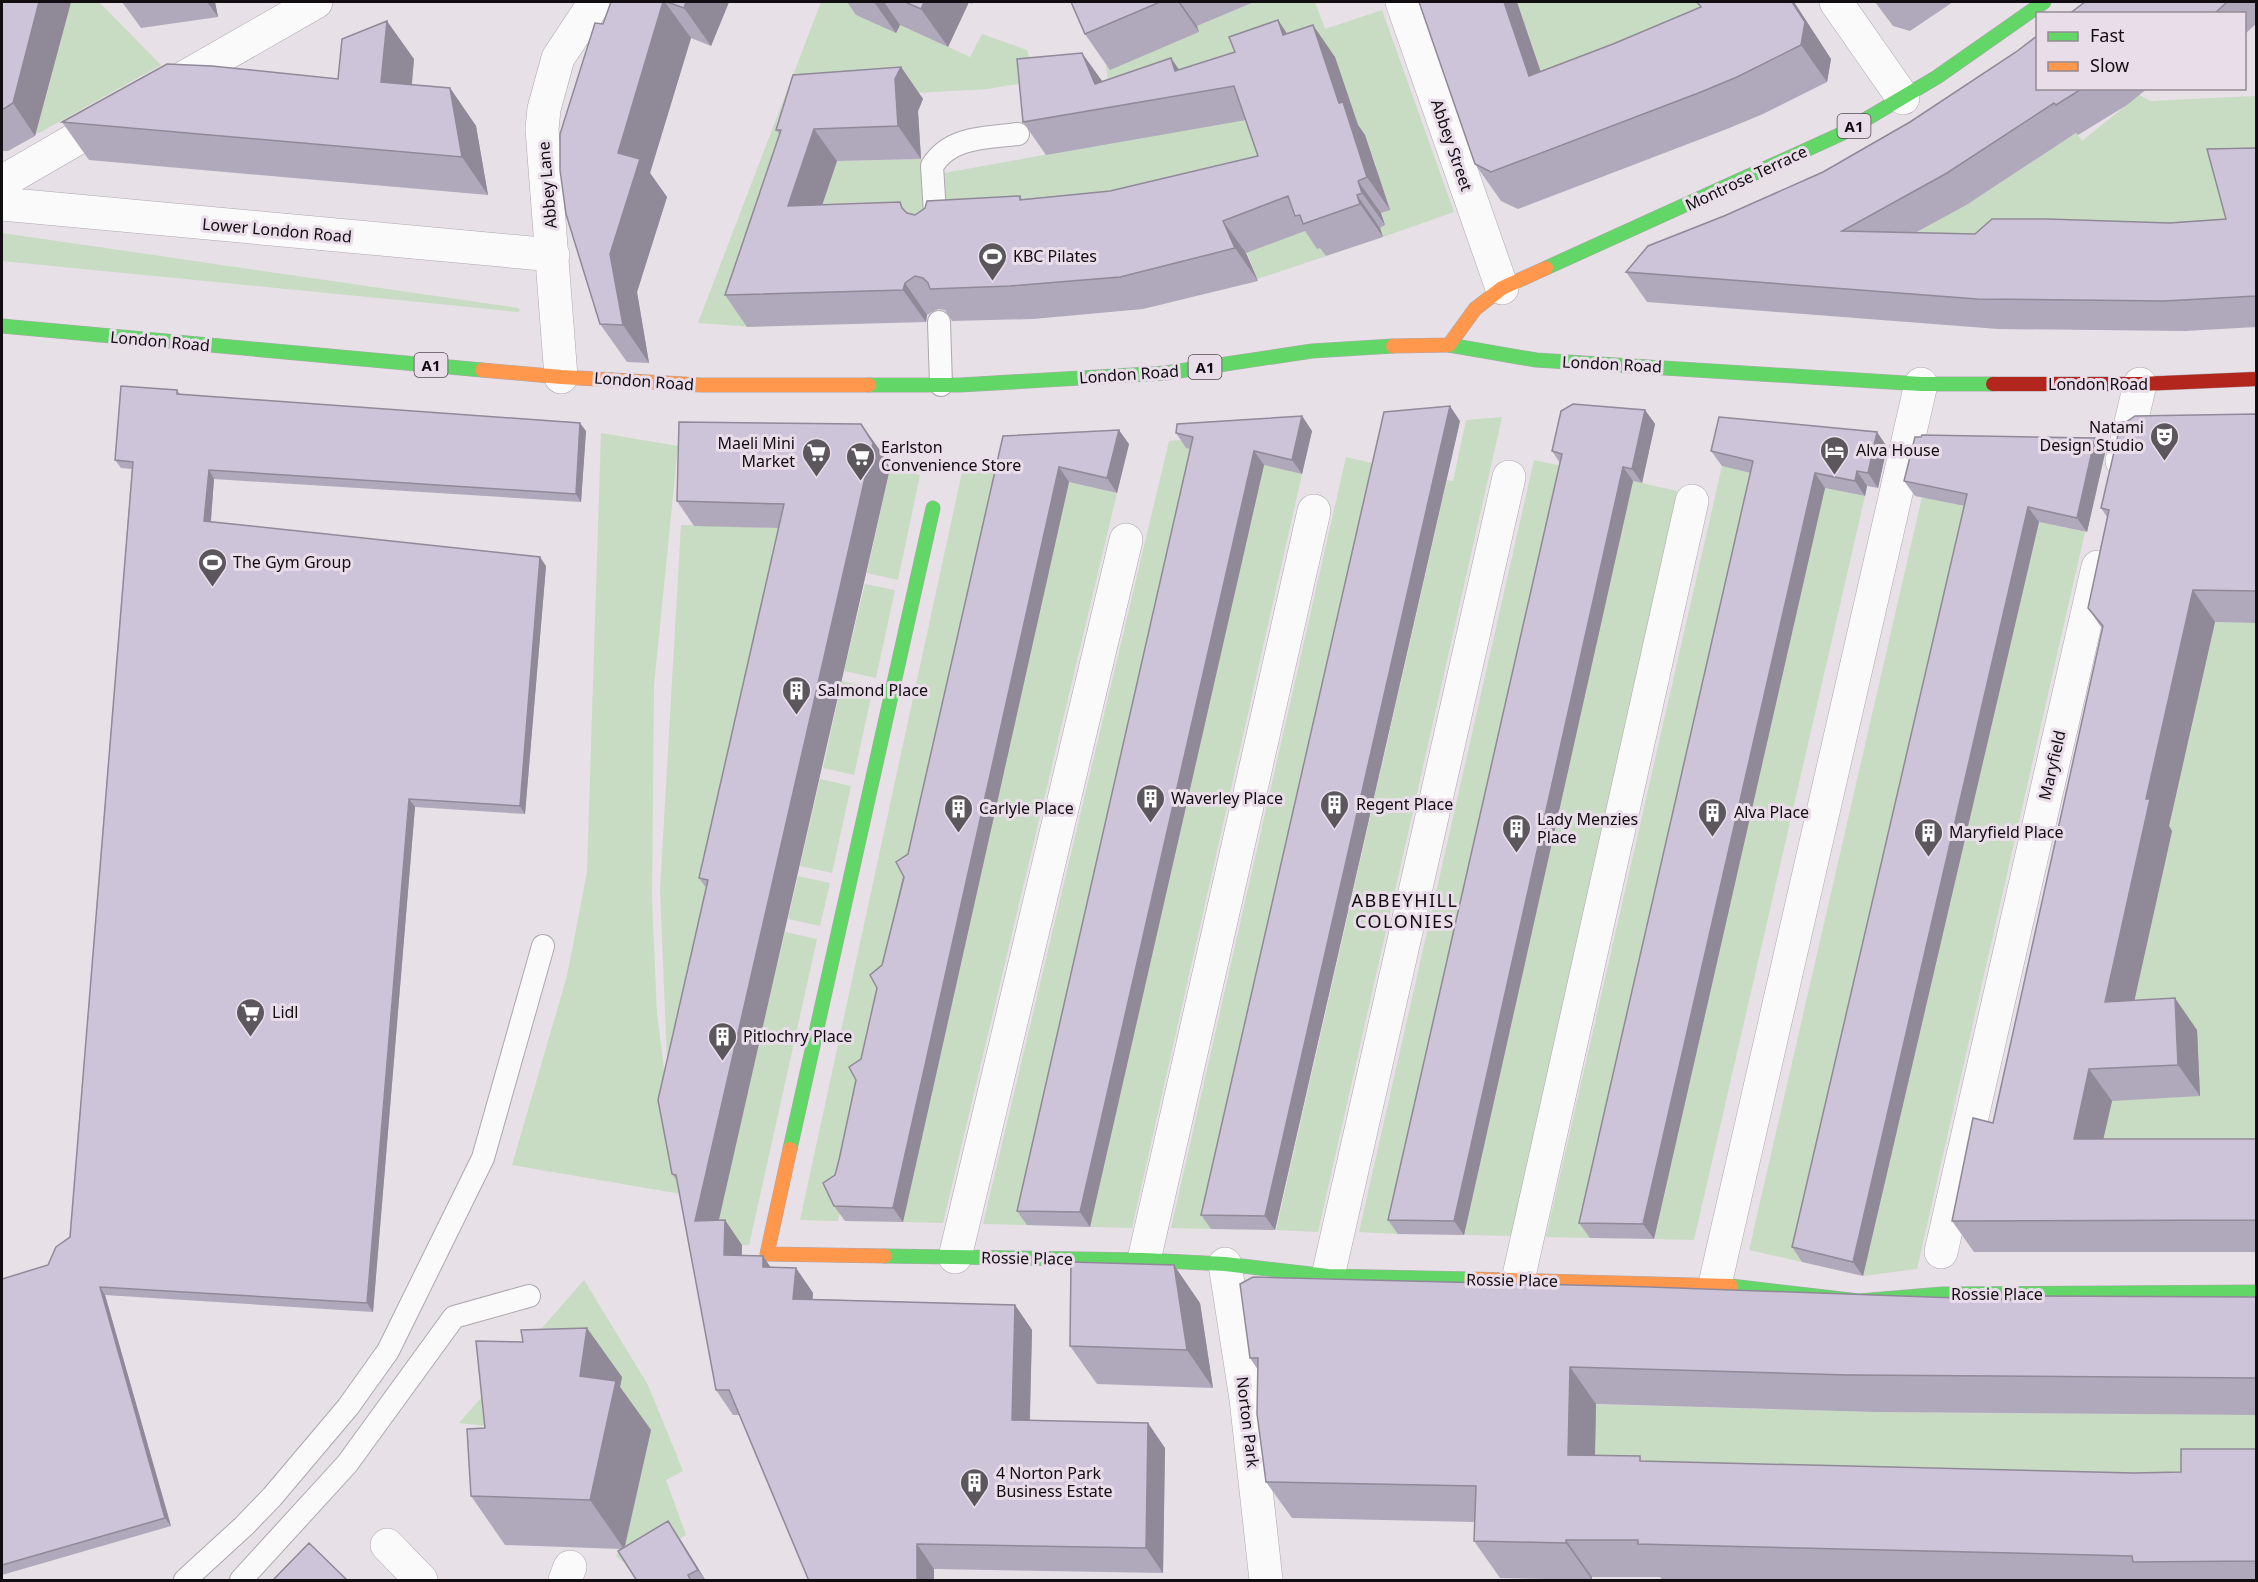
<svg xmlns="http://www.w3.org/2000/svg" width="2258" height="1582" font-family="'Noto Sans',sans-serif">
	<rect width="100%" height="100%" fill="#e7e0e7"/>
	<path fill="#c8dbc3" d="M71 2H99L161 65 39 133H36Z
		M821 2H862L856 15 896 33 900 25 970 57 982 34 1027 50 1037 81 987 89 916 93 800 162 924 159 926 234 753 327 698 323Z
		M1254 2H1315L1325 29 1382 10 1454 212 1383 237 1380 228 1385 225 1372 168 1376 166 1365 135 1361 137 1335 57 1296 233 1310 228 1323 247 1326 256 1257 279 1228 201 946 234 944 173 1116 142 1105 58 1182 39 1199 32 1197 26Z
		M1517 2H1697L1721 36 1553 105Z
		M2139 95 2151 101 2256 96V179L2247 250 1887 249 1979 197 2076 133 2082 141Z
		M2 233 518 308 520 310 519 312 2 261Z
		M1502 417 1318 1232 1276 1230 1447 480 1453 481 1466 420Z
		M601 433 678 446 654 685 652 899 657 1014 669 1107 660 890 681 525 778 528 791 511 721 1206 785 932 817 939 749 1245 694 1246 681 1194 512 1165 567 976 587 872Z
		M1207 438 1027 1225 983 1224 1169 441Z
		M1346 457 1385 466 1211 1229 1171 1228Z
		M1534 460 1571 468 1398 1234 1359 1232Z
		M964 463 1008 473 838 1221 800 1220Z
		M1264 465 1302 474 1132 1228 1090 1227Z
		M1722 466 1763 475 1590 1238 1546 1237Z
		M890 468 920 475 898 580 867 573Z
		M1633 481 1677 491 1511 1236 1464 1235Z
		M1069 482 1117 493 943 1223 903 1222Z
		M1825 488 1865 496 1694 1240 1654 1239Z
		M1922 497 1978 509 1802 1262 1749 1250Z
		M2039 522 2085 532 1917 1269 1863 1276Z
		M865 584 895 590 876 678 844 671Z
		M2215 622 2256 623V1171L2002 1122 2108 1118 2172 831H2168Z
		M842 681 873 688 854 775 823 768Z
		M820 779 851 786 832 873 800 866Z
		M798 876 830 883 820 926 788 919Z
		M584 1280 648 1385 683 1471 666 1480 686 1535 631 1569 616 1556 628 1534 614 1425 621 1377 514 1429 459 1423Z
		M1584 1404 1874 1412 2256 1415V1486L1594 1492 1595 1452Z"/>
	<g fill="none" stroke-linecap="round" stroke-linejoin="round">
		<defs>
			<path id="lane" d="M936 229 932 166C950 136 987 138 1018 134
				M939 322 941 385
				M185 1580 244 1526 272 1497 348 1407 388 1351 483 1158 543 946
				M241 1580 347 1464 454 1317 529 1296"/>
			<path id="street" d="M1402 2 1502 288
				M1836 2 1903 98
				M164 89 316 2
				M2 182 114 117
				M2 204 553 255
				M561 377 542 129 544 109 558 58 595 2
				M2122 461 2140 384
				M1941 1252 2098 567
				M955 1257 1126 540
				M1144 1260 1314 511
				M1225 1264 1246 1399 1266 1580
				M1328 1276 1509 477
				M1518 1280 1692 501
				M1715 1284 1921 384
				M387 1545 421 1580
				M565 1580 570 1567"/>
			<path id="fast" d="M1546 268 1841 134 1937 77 2044 2
				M2 326 482 370
				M1449 345 1536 360 1921 384H1993
				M869 385H960L1166 373 1312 351 1393 346
				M790 1149 933 508
				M885 1256 1144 1260 1225 1264 1328 1276 1471 1279
				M1731 1286 1859 1301 1942 1294 2256 1292"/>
			<path id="slow" d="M1393 346 1449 345 1475 309 1502 288 1546 268
				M482 370 561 377 701 385H869
				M790 1149 767 1254 885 1256
				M1471 1279 1731 1286"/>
			<path id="jam" d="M1993 384H2140L2256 379"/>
		</defs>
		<use href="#lane" stroke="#ada7ad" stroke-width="24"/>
		<use href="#street" stroke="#ada7ad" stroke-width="34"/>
		<use href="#fast" stroke="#ada7ad" stroke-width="15"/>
		<use href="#slow" stroke="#ada7ad" stroke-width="15"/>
		<use href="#jam" stroke="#ada7ad" stroke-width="15"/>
		<use href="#lane" stroke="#fbfafb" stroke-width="22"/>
		<use href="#street" stroke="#fbfafb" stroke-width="33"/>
		<use href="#fast" stroke="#63d668" stroke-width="14"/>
		<use href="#slow" stroke="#ff974d" stroke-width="14"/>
		<use href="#jam" stroke="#b3261e" stroke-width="14"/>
	</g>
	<path fill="#b0a9bb" d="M2 2H71L35 136 8 151H2Z
		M122 2H215L218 17 141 28Z
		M611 2H729L711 46 691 38 650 173 667 197 637 292 649 363 627 362 600 324 603 24Z
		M847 2H973L972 4 969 2 948 47 900 25 896 33 856 15Z
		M1071 2H1254L1197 26 1199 32 1110 70 1085 34Z
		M1697 2H1794L1831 59 1827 82 1763 114 1727 129 1518 209 1501 201 1475 164 1541 71 1613 44 1701 7Z
		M1875 2H1953L1910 31 1893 26Z
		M2085 2H2256V24L2244 35V14H2069Z
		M1278 20 1287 34 1335 57 1358 125 1365 135 1390 210 1381 213 1385 225 1380 228 1383 237 1326 256 1320 248 1317 249 1305 231 1246 253 1258 281 1143 309 1033 319 952 321 945 310 938 309 927 315 926 322 747 327 725 295 780 135 776 130 901 67 923 99 918 111 921 159 837 161 822 205 915 215 1020 196 1022 199 1110 191 1258 156 1246 120 1046 155 1023 122 1103 82 1179 70 1235 52Z
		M414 59 412 85 450 88 476 126 488 195 89 160 62 122 338 79Z
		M2037 88H2148L2127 105 2078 135 2076 133 1968 204 1915 233 1975 234 2226 219 2256 148V327L2185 331 1998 329 1647 302 1626 272 1724 216Z
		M177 390 180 394 586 431 581 502 214 479 211 522 546 566 525 814 415 807 373 1312 105 1295 171 1526 2 1575V1279L48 1265 70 1237 132 469 121 468 115 460Z
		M1645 410 1655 424 1642 483 1633 481 1464 1235 1398 1234 1388 1220 1560 463 1552 451Z
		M2256 414V623L2215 622 2169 826 2172 831 2134 1001 2197 1030 2200 1096 2112 1101 2103 1139H2256V1252H1974L1952 1221 1993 1123 2103 630 2088 608 2107 517 2101 508Z
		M1302 416 1312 431 1302 474 1264 465 1090 1227 1027 1225 1017 1211 1191 449 1186 448 1176 433Z
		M1460 421 1275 1230 1211 1229 1201 1215Z
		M861 424 879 449 890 468 718 1220 742 1245V1256H763L770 1267 796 1268 813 1293 812 1299 1015 1305 1032 1330 1030 1420 1165 1448 1163 1573 934 1569 739 1415H733L716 1390 677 1181 672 1174 707 889 699 878 779 528 694 526 677 501Z
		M1877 432 1887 447 1878 488 1867 486 1865 496 1825 488 1654 1239 1590 1238 1579 1223 1751 473 1722 466 1711 451Z
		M1003 436 1129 444 1117 493 1069 482 903 1222 845 1221 834 1206 835 1175Z
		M2105 453 2087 532 2039 522 1863 1276 1802 1262 1792 1247 1965 506 1915 496 1904 481Z
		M2256 1297V1415L1874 1412 1596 1404 1595 1455 1644 1461 2134 1473 2181 1472 2256 1449V1581H1663L1660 1577H1592V1580L1500 1578 1474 1541 1475 1522 1292 1518 1266 1482 1258 1370 1250 1358 2011 1300Z
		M1200 1303 1213 1388 1097 1384 1070 1346Z
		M622 1377 620 1387 651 1430 625 1547 680 1539 706 1581H637L621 1549 505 1545 471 1496Z"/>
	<path fill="#908998" d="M39 2H71L35 136 13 103Z
		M207 2H215L218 17Z
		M663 2H665L691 38 650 173 667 197 637 292 649 363 623 325 610 254 618 153Z
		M686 2H729L711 46 684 8Z
		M874 2H884L900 25 896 33Z
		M924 2H969L948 47 921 9Z
		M1178 2H1180L1197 26 1199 32Z
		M1504 2H1517L1555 113 1529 76Z
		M1792 2H1794L1831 59 1827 82 1801 45Z
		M1278 20 1300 53 1283 35Z
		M387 21 414 59 408 120 381 82Z
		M1313 25 1335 57 1358 125 1365 135 1390 210 1367 177 1339 103Z
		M1082 53 1105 85 1095 84Z
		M1171 58 1193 90 1175 71Z
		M901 67 923 99 918 111 921 159 898 126 895 79Z
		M450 88 476 126 488 195 462 157Z
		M814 129 837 161 811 238 788 206Z
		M1358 181 1381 213 1385 225 1362 193Z
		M1357 195 1380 228 1383 237 1360 204Z
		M1223 221 1246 253 1258 281 1235 248Z
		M905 283 927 315 926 322 903 290Z
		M1450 406 1460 421 1275 1230 1265 1216Z
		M1645 410 1655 424 1642 483 1632 469Z
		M1302 416 1312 431 1302 474 1292 460Z
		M580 423 586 431 581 502 576 494Z
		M861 424 879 449 890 468 713 1246 695 1221Z
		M1119 430 1129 444 1117 493 1107 478Z
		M1877 432 1887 447 1878 488 1868 473Z
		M2095 438 2105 453 2087 532 2077 518Z
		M1254 451 1264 465 1090 1227 1080 1212Z
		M1059 467 1069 482 903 1222 893 1208Z
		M1623 467 1633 481 1464 1235 1454 1221Z
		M209 470 214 479 210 530 204 521Z
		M1857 471 1867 486 1865 496 1855 481Z
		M1815 473 1825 488 1654 1239 1643 1224Z
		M2028 507 2039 522 1863 1276 1853 1262Z
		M540 557 546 566 525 814 520 806Z
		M2193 590 2215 622 2169 826 2172 831 2127 1034 2105 1002 2146 799Z
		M409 799 415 807 373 1312 367 1303Z
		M2175 998 2197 1030 2200 1096 2178 1065Z
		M2089 1069 2112 1101 2096 1171 2074 1139Z
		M725 1220 742 1245 741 1280 724 1255Z
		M763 1256 780 1281 763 1267Z
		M1174 1265 1200 1303 1213 1388 1187 1350Z
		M796 1268 813 1293 811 1324 793 1299Z
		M100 1287 105 1295 171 1526 165 1518Z
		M1015 1305 1032 1330 1029 1445 1012 1420Z
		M587 1328 622 1377 620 1387 651 1430 624 1549 590 1500 580 1376Z
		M1570 1367 1596 1404 1594 1492 1568 1455Z
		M1148 1423 1165 1448 1163 1573 1146 1548Z
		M668 1521 680 1539 706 1581 698 1570Z
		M1566 1540 1592 1577V1580L1566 1543Z
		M917 1544 934 1569V1581H917Z"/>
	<path fill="#cdc4d9" stroke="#908998" stroke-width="1.5" d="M2 2H39L13 103 2 110Z
		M611 2H663L618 153 640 159 610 254 623 325 600 324 566 214 560 170V134L595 23 603 24Z
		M667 2H686L684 8Z
		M905 2H924L921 9Z
		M1071 2H1160L1085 34Z
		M1419 2H1504L1529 76 1613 44 1701 7 1697 2H1792L1805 22 1801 45 1737 77 1701 92 1491 172 1475 164Z
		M2085 2H2227L2214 14H2069Z
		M1278 20 1283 35 1313 25 1339 103 1343 102 1367 177 1358 181 1362 193 1357 195 1360 204 1303 224 1300 215 1295 216 1288 196 1223 221 1235 248 1120 277 1010 286 930 289 928 283 923 278 915 276 905 283 903 290 725 295 781 130H776L793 75 901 67 895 79 898 126 814 129 788 206 900 202 902 208 907 213 915 215 925 208 927 201 1020 196V200L1110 191 1258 156 1234 86 1023 122 1017 59 1082 53 1095 84 1171 58 1175 71 1235 52 1229 37Z
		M387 21 381 82 450 88 462 157 62 122 167 64 212 66 338 79 342 39Z
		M2037 36V88H2083L2056 105 2054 103 1947 173 1842 231 1975 234 1992 219H2047L2170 223 2226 219 2207 149 2256 148V296L2164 301 1977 299 1626 272 1648 246 1724 216 1823 172 1910 122 2016 52Z
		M121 386 177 390V394L580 423 576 494 209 470 204 521 540 557 520 806 409 799 367 1303 100 1287 165 1518 2 1565V1279L48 1265 56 1247 70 1237 133 462 115 460Z
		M1573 404 1645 410 1632 469 1623 467 1454 1221 1388 1220 1562 454 1552 451 1561 411Z
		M1450 406 1265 1216 1201 1215 1384 412Z
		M2256 414V591L2193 590 2146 799H2150L2105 1002 2175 998 2178 1065 2089 1069 2074 1139H2256V1220L1952 1221 1973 1118 1993 1123 2103 626 2088 608 2109 510 2101 508 2121 422H2126L2135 416Z
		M1302 416 1292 460 1254 451 1080 1212 1017 1211 1193 437 1176 433 1177 424Z
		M1719 417 1877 432 1868 473 1857 471 1855 481 1815 473 1643 1224 1579 1223 1753 461 1711 451Z
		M679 422 861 424 873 443 695 1221 725 1220 724 1255 763 1256V1267L796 1268 793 1299 1015 1305 1012 1420 1148 1423 1146 1548 917 1544V1581H809L729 1390H716L676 1175 672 1174 658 1100 708 880 699 878 784 504 677 501Z
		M1119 430 1107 478 1059 467 893 1208 834 1206 823 1183 835 1175 839 1160 856 1080 849 1067 861 1059 877 988 870 975 882 965 904 877 896 862 908 854 1003 436Z
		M1922 435 2095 438 2077 518 2028 507 1853 1262 1792 1247 1967 494 1904 481 1915 437H1921Z
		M1071 1262 1174 1265 1187 1350 1070 1346Z
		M1253 1277 1650 1287 2011 1300V1296L2256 1297V1378L1848 1375 1570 1367 1568 1455 1640 1456V1461L2134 1473 2181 1472V1449H2256V1561L2133 1562 2132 1556 1638 1544V1540H1566V1543L1474 1541 1476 1486 1266 1482 1257 1414 1258 1358H1250L1240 1284Z
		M587 1328 580 1376 616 1381 590 1500 471 1496 467 1429 485 1428 476 1341 523 1342 521 1330Z
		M668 1521 698 1570 688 1575 691 1581H637L618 1551Z
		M309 1543 348 1581H274L273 1580Z"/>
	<defs>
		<symbol id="stadium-pin" viewBox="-11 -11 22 30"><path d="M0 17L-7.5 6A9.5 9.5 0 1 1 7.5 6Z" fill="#5c575c" stroke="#eaddea"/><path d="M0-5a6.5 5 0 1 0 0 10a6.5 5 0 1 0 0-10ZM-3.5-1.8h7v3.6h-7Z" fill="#fff"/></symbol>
		<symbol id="theatre-pin" viewBox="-11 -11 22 30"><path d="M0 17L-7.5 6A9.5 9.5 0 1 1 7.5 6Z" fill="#5c575c" stroke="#eaddea"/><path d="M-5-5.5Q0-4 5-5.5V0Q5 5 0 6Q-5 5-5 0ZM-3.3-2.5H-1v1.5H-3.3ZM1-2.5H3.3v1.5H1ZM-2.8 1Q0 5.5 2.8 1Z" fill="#fff"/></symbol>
		<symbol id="hotel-pin" viewBox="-11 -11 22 30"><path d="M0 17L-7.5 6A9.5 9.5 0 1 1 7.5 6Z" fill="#5c575c" stroke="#eaddea"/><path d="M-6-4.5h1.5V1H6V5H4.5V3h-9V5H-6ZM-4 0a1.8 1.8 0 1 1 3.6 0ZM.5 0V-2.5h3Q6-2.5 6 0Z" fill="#fff"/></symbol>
		<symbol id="supermarket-pin" viewBox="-11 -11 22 30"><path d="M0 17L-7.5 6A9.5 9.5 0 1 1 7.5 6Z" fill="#5c575c" stroke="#eaddea"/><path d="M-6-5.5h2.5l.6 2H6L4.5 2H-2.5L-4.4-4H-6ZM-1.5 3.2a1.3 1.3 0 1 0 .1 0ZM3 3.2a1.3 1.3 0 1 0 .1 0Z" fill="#fff"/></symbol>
		<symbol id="building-pin" viewBox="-11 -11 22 30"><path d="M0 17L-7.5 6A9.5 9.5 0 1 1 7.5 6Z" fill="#5c575c" stroke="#eaddea"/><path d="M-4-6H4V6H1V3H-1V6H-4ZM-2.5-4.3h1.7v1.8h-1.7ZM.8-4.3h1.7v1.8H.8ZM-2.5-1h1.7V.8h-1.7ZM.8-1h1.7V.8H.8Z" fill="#fff"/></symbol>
	</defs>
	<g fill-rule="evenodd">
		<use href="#stadium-pin" x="976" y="240" width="33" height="45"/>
		<use href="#theatre-pin" x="2148" y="420" width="33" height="45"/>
		<use href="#hotel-pin" x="1818" y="434" width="33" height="45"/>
		<use href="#supermarket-pin" x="800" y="436" width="33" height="45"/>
		<use href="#supermarket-pin" x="844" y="440" width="33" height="45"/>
		<use href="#stadium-pin" x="196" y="546" width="33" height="45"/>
		<use href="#building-pin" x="780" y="674" width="33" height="45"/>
		<use href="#building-pin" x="1134" y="782" width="33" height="45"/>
		<use href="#building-pin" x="1318" y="788" width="33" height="45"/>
		<use href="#building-pin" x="942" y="792" width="33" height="45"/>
		<use href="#building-pin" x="1696" y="796" width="33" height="45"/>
		<use href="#building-pin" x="1500" y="812" width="33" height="45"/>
		<use href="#building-pin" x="1912" y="816" width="33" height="45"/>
		<use href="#supermarket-pin" x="234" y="996" width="33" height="45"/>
		<use href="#building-pin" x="706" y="1020" width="33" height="45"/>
		<use href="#building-pin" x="958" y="1466" width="33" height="45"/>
	</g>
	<g text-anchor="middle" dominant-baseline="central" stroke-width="6" stroke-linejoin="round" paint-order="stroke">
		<g fill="#eaddea" stroke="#524b52" stroke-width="1.5">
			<rect x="1837.5" y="114" width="33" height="24" rx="4.5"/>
			<rect x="414.5" y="353" width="33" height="24" rx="4.5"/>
			<rect x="1188.5" y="355" width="33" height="24" rx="4.5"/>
		</g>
		<g font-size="15" font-weight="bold" fill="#110d11">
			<text x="1854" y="126">A1</text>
			<text x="431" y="365">A1</text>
			<text x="1205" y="367">A1</text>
		</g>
		<g font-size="16" fill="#110d11" stroke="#eaddea">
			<text transform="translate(1452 145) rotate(71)">Abbey Street</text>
			<text transform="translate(1746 178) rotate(-25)">Montrose Terrace</text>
			<text transform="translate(547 185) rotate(-95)">Abbey Lane</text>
			<text transform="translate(277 230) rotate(5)">Lower London Road</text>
			<text transform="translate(160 341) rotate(5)">London Road</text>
			<text transform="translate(1612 364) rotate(3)">London Road</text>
			<text transform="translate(1129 374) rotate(-4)">London Road</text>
			<text transform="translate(644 381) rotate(4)">London Road</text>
			<text x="2098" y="384">London Road</text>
			<text transform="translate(2052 765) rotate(-77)">Maryfield</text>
			<text transform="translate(1027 1258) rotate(1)">Rossie Place</text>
			<text transform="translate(1512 1280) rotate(1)">Rossie Place</text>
			<text x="1997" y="1294">Rossie Place</text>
			<text transform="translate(1248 1422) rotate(83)">Norton Park</text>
		</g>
		<g font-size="16" fill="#110d11" stroke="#eaddea" text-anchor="start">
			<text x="1013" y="256">KBC Pilates</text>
			<text x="2144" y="427" text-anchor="end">Natami<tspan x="2144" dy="18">Design Studio</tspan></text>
			<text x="795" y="443" text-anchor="end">Maeli Mini<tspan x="795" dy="18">Market</tspan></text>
			<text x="881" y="447">Earlston<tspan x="881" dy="18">Convenience Store</tspan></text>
			<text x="1856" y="450">Alva House</text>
			<text x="233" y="562">The Gym Group</text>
			<text x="818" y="690">Salmond Place</text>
			<text x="1171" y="798">Waverley Place</text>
			<text x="1356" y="804">Regent Place</text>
			<text x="979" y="808">Carlyle Place</text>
			<text x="1734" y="812">Alva Place</text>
			<text x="1537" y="819">Lady Menzies<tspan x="1537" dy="18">Place</tspan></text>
			<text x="1949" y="832">Maryfield Place</text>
			<text x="272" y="1012">Lidl</text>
			<text x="743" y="1036">Pitlochry Place</text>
			<text x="996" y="1473">4 Norton Park<tspan x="996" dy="18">Business Estate</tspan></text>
		</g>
		<g font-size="18" letter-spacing="1.5" fill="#110d11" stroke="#eaddea">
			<text x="1405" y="900">ABBEYHILL<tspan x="1405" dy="21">COLONIES</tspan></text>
		</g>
	</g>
	<rect width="2258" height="1582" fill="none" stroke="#110d11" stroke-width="6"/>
	<rect x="2036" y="12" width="210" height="78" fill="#eaddea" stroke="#938a93" stroke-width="1.5"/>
	<rect x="2048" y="32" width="30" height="9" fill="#63d668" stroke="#938a93" stroke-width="1.5"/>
	<text x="2090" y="42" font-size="18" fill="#110d11">Fast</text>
	<rect x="2048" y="62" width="30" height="9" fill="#ff974d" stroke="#938a93" stroke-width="1.5"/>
	<text x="2090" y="72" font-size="18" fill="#110d11">Slow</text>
</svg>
